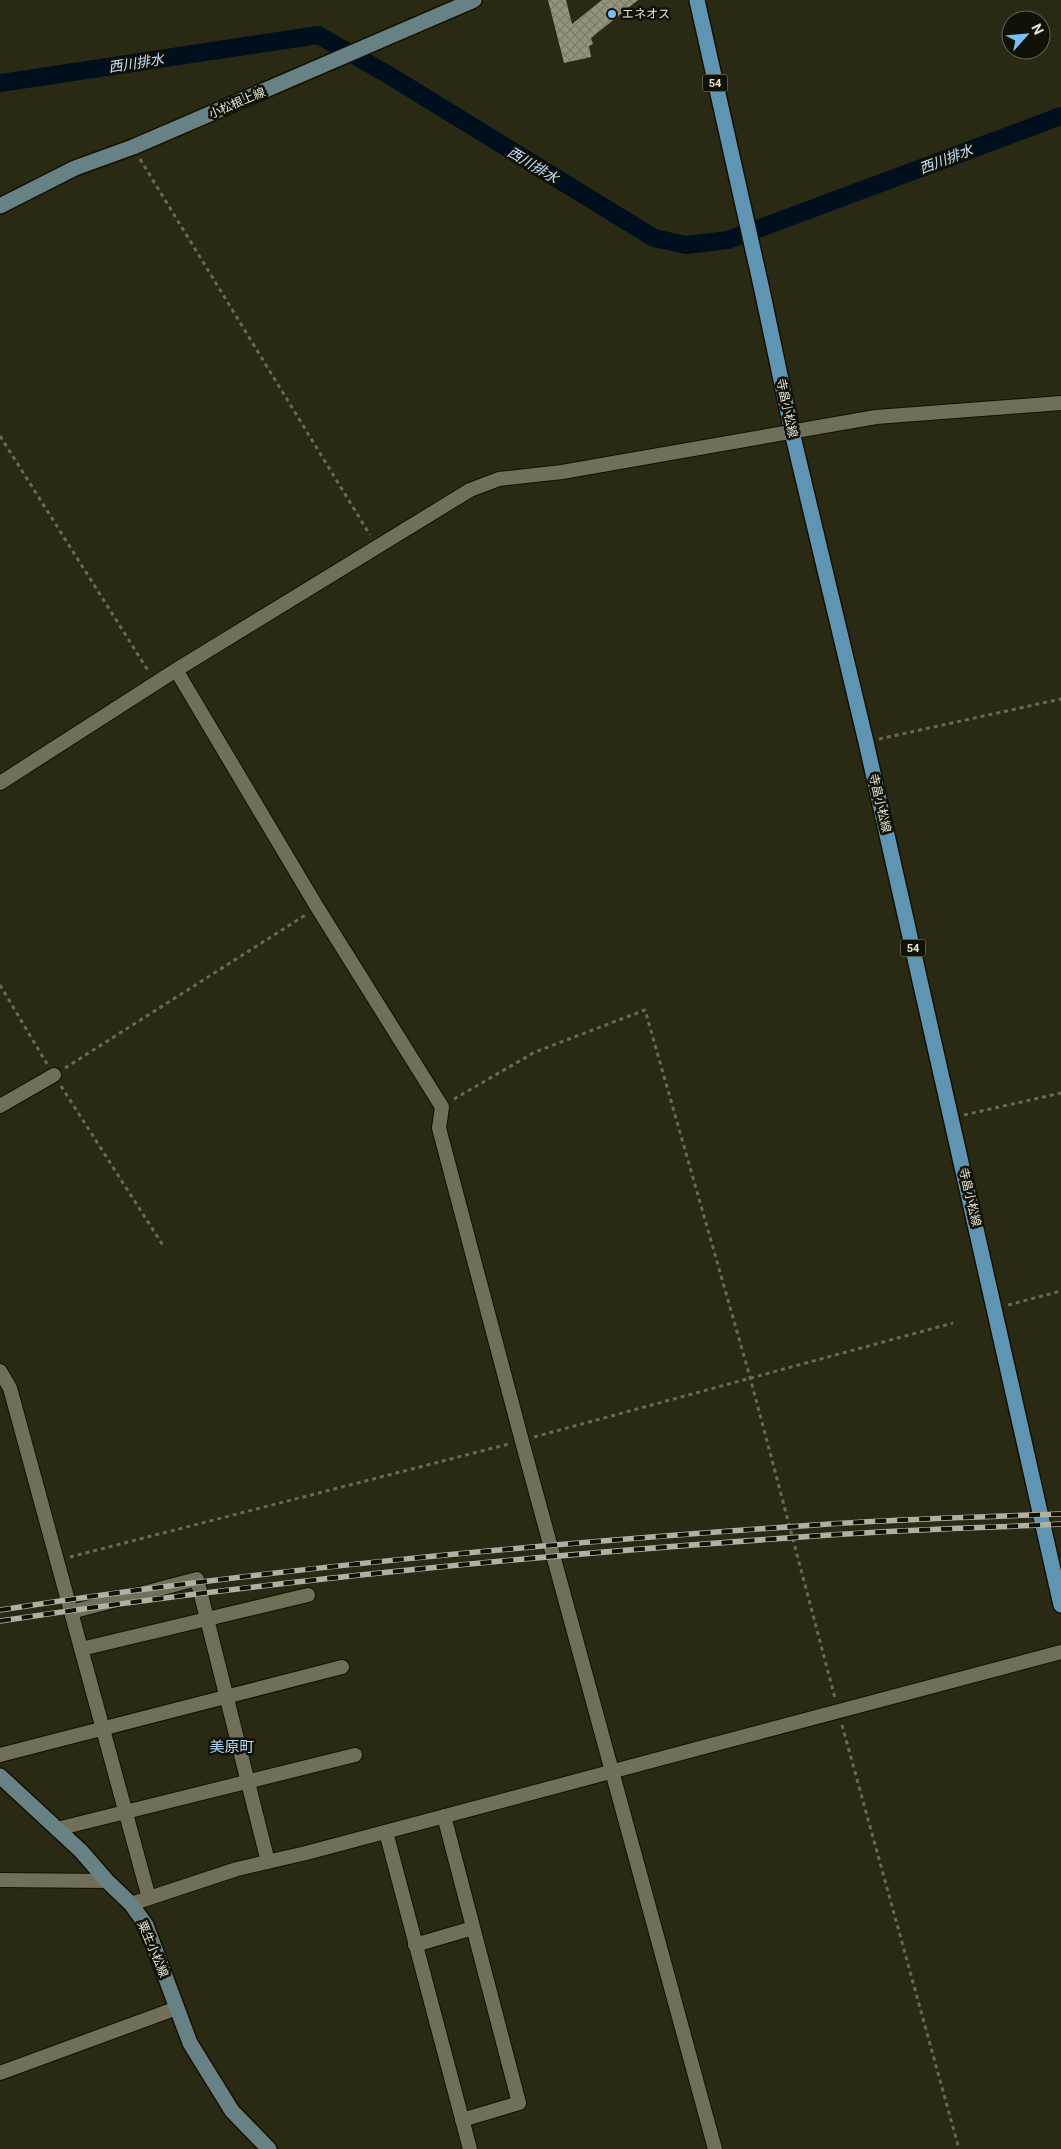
<svg xmlns="http://www.w3.org/2000/svg" width="1061" height="2149" font-family="Roboto,'Noto Sans JP',sans-serif">
	<defs>
		<pattern id="building-cross-hatch" width="8" height="8" patternUnits="userSpaceOnUse" patternTransform="scale(1.25)"><rect width="8" height="8" fill="#95937a"/><path d="M0 0l8 8M0 8l8-8" fill="none" stroke="#7d7b69"/></pattern>
	</defs>
	<rect width="100%" height="100%" fill="#2a2913"/>
	<g fill="none" stroke-linecap="round" stroke-linejoin="round">
		<path stroke="#000f1e" stroke-width="18" d="M0 83 318 35 387 74 654 238 686 245 728 240 1061 116"/>
	</g>
	<path fill="url(#building-cross-hatch)" d="M548 0H566L572 24 602 0H638L591 38 593 44 589 46 591 57 564 63Z"/>
	<g fill="none" stroke-linecap="round" stroke-linejoin="round">
		<defs>
			<path id="street" d="M176 670 317 907 442 1107 439 1128 523 1445 715 2149
				M0 783 176 670 470 490 499 479 562 472 876 417 1061 403
				M0 1106 54 1075
				M0 1371 10 1388 149 1898
				M71 1612 197 1579 268 1862
				M81 1649 308 1595
				M0 1755 342 1667
				M444 1816 519 2103 462 2120
				M57 1829 355 1755
				M386 1832 470 2149
				M0 1880 107 1881
				M131 1904 237 1869 306 1853 1061 1652
				M415 1945 473 1928
				M0 2073 177 2008"/>
			<path id="secondary" d="M0 206 75 168 133 147 474 0
				M0 1776 81 1851 107 1881 131 1904 146 1925 190 2043 232 2111 269 2149"/>
			<path id="primary" d="M697 0 762 290 792 432 866 742 1061 1605"/>
		</defs>
		<use href="#street" stroke="#131101" stroke-width="16"/>
		<use href="#secondary" stroke="#131101" stroke-width="18"/>
		<use href="#primary" stroke="#131101" stroke-width="18"/>
		<path stroke="#6a6956" stroke-width="3" stroke-dasharray="4 4" stroke-linecap="butt" d="M140 159 370 535
			M0 436 149 672
			M879 739 1061 699
			M0 985 47 1064
			M65 1068 307 914
			M61 1086 164 1247
			M454 1099 535 1052 645 1010 750 1377 835 1698
			M964 1115 1061 1093
			M1008 1305 1061 1291
			M534 1437 953 1323
			M70 1557 509 1444
			M842 1725 959 2149"/>
		<use href="#street" stroke="#716f58" stroke-width="14"/>
		<use href="#secondary" stroke="#688185" stroke-width="15"/>
		<use href="#primary" stroke="#6094b3" stroke-width="15"/>
		<defs>
			<path id="rail" d="M0 1610C270 1568 542 1544 815 1525 897 1519 979 1517 1061 1514
				M0 1621C270 1580 542 1555 815 1536 897 1530 979 1528 1061 1524"/>
		</defs>
		<use href="#rail" stroke="#b1b0a1" stroke-width="5.5"/>
		<use href="#rail" stroke="#121108" stroke-width="4" stroke-dasharray="11" stroke-linecap="butt"/>
	</g>
	<circle fill="#78bff8" stroke="#121108" stroke-width="2" cx="612" cy="14" r="5"/>
	<g text-anchor="middle" dominant-baseline="central" stroke-width="5" stroke-linejoin="round" paint-order="stroke">
		<g fill="#121108" stroke="#a5a599" stroke-width="1">
			<rect x="702.5" y="74.5" width="25" height="17" rx="4"/>
			<rect x="900.5" y="939.5" width="25" height="17" rx="4"/>
		</g>
		<g font-size="11" font-weight="bold" fill="#e4e4d7">
			<text x="715" y="83">54</text>
			<text x="913" y="948">54</text>
		</g>
		<g font-size="12" fill="#e4e4d7" stroke="#121108" text-anchor="start">
			<text x="622" y="14">エネオス</text>
		</g>
		<g font-size="12" fill="#e4e4d7" stroke="#121108">
			<text transform="translate(237 103) rotate(-23)">小松根上線</text>
			<text transform="translate(787 408) rotate(78)">寺畠小松線</text>
			<text transform="translate(880 803) rotate(77)">寺畠小松線</text>
			<text transform="translate(970 1197) rotate(77)">寺畠小松線</text>
			<text transform="translate(153 1949) rotate(67)">粟生小松線</text>
		</g>
		<g font-size="14" font-style="italic" fill="#c3e3ff" stroke="#121108">
			<text transform="translate(136 63) rotate(-9)">西川排水</text>
			<text transform="translate(946 159) rotate(-21)">西川排水</text>
			<text transform="translate(533 165) rotate(31)">西川排水</text>
		</g>
		<g font-size="15" fill="#b3dafa" stroke="#121108">
			<text x="232" y="1747">美原町</text>
		</g>
	</g>
	<g transform="translate(1026 35) rotate(63)"><circle r="24" fill="#121108" stroke="#66655b"/>
	<path d="M0-4L9 19L0 12L-9 19Z" fill="#78bff8"/>
	<text y="-8" font-size="14" font-weight="bold" text-anchor="middle" fill="#e4e4d7">N</text>
	</g>
</svg>
